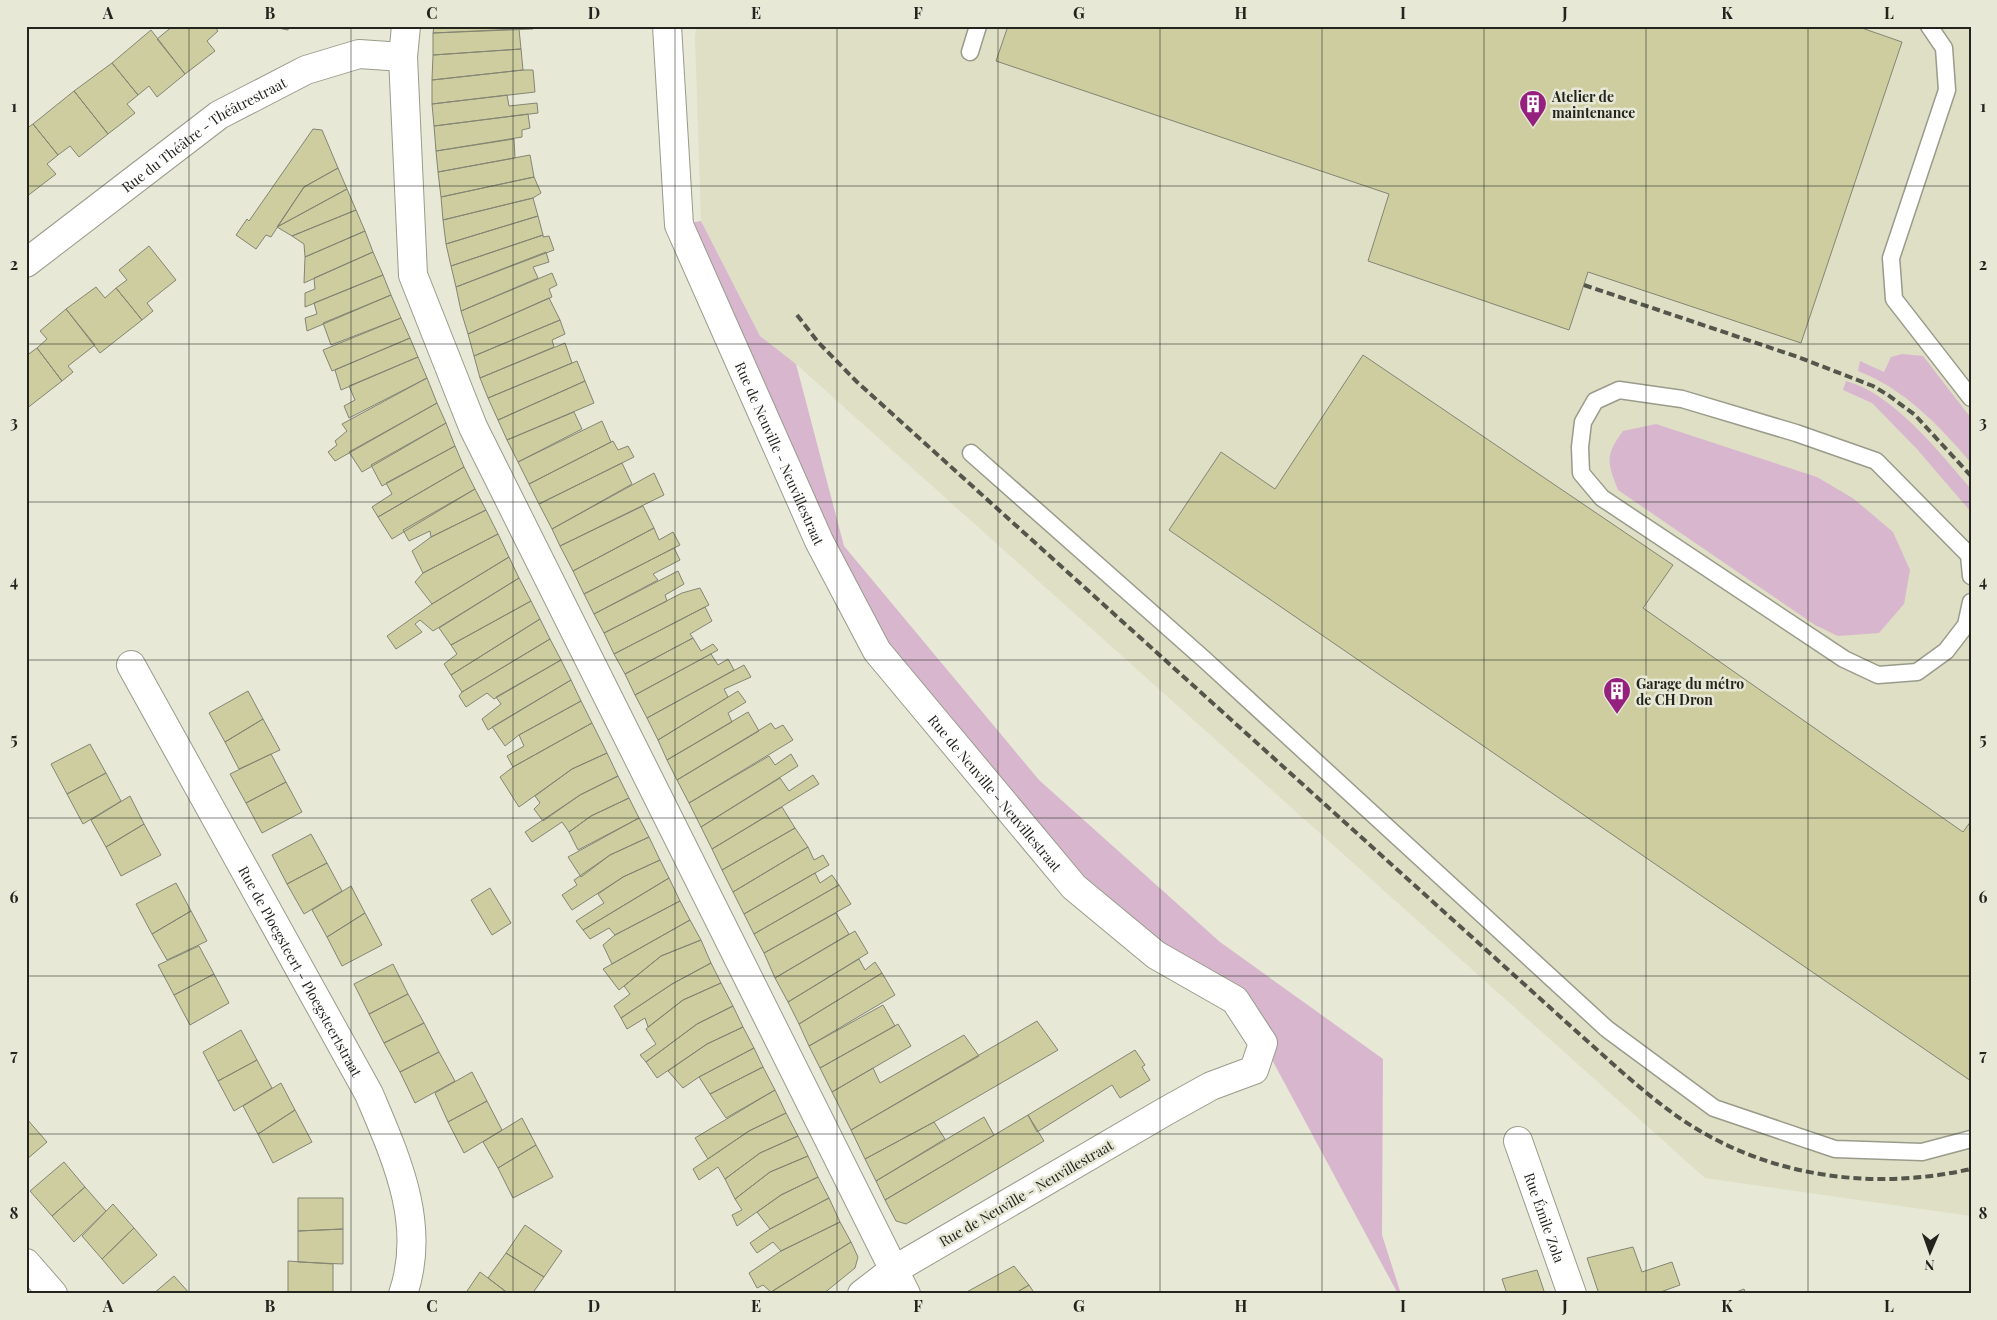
<svg xmlns="http://www.w3.org/2000/svg" width="1997" height="1320" font-family="'Playfair Display',serif">
	<rect width="100%" height="100%" fill="#e7e8d6"/>
	<path fill="#dedfc5" d="M697 26H1971V1216L1705 1178 796 364 760 336 701 221 695 36Z"/>
	<path fill="#d8b7ce" d="M701 221 760 336 796 364 844 546 1039 780 1220 942 1383 1059 1382 1235 1401 1294H1398L1263 1043 1156 955 877 651 679 225Z
		M1902 354 1923 356 1971 418V463C1940 426 1903 388 1858 371L1860 361 1884 372 1891 357Z
		M1846 381C1894 394 1939 452 1971 489V512L1916 448 1872 403 1843 390Z
		M1656 424 1817 477 1854 499 1893 532 1910 570 1904 604 1879 633 1838 636 1815 625 1618 490C1607 462 1605 455 1623 431Z"/>
	<path fill="#cdcd9f" stroke="#848574" d="M173 26H214L218 31 207 41 215 51 185 74 157 39Z
		M268 26H289L288 30Z
		M434 26H533V29L433 33Z
		M1008 26H1856L1902 42 1801 343 1588 272 1569 330 1368 261 1389 194 996 61Z
		M519 29 521 49 433 55V33Z
		M151 30 185 74 157 97 149 86 138 95 112 63Z
		M521 49 523 70 432 80 433 55Z
		M112 63 138 95 127 104 135 113 108 134 74 91Z
		M523 70H533L535 92 432 104V80Z
		M74 91 108 134 79 157 70 146 58 155 33 124Z
		M507 95 509 106 537 103 538 113 434 126 432 104Z
		M528 114 530 128 522 130V137L436 151 434 126Z
		M33 124 58 155 47 164 56 174 26 197V129Z
		M313 129 322 130 338 168 304 187 271 237 266 235 256 249 236 235 247 219 249 221Z
		M514 139 515 158 438 172 436 151Z
		M530 155 534 177 441 197 438 172Z
		M338 168 347 189 277 227 304 187Z
		M534 177 541 193 533 198 443 220 441 197Z
		M347 189 356 210 292 236 277 227Z
		M533 198 538 216 446 244 443 220Z
		M356 210 365 231 305 257 304 244 292 236Z
		M538 216 543 235 451 266 446 244Z
		M365 231 373 252 304 283 305 257Z
		M543 235V237L549 236 554 250 456 287 451 266Z
		M149 246 176 280 147 303 153 311 142 320 116 288 127 280 119 270Z
		M373 252 383 275 305 307V293L315 289 314 278Z
		M546 252 549 262 533 267 538 278 461 311 456 287Z
		M552 273 557 285 549 289 552 297 468 334 461 311Z
		M383 275 391 295 307 331 305 318 317 314 314 303Z
		M96 287 105 298 116 288 142 320 100 353 66 309Z
		M391 295 401 318 331 345 323 323Z
		M549 298 560 320 474 356 468 334Z
		M66 309 95 345 68 366 73 372 62 381 37 348 47 339 40 331Z
		M401 318 410 338 332 371 323 350Z
		M560 320 565 334 552 340 554 347 480 378 474 356Z
		M410 338 418 357 341 390 335 370Z
		M565 343 572 363 488 398 480 378Z
		M37 348 62 381 26 409V356Z
		M1363 355 1673 565 1643 608 1963 832 1971 821V1081L1169 530 1221 452 1275 489Z
		M418 357 427 378 349 418 344 406 355 400 349 386Z
		M577 361 585 381 498 420 488 398Z
		M427 378 437 403 335 461 328 452 337 445 335 441 347 431 342 424Z
		M585 381 594 403 507 440 498 420Z
		M437 403 446 423 362 472 349 452Z
		M574 412 582 429 518 462 507 440Z
		M602 421 611 442 529 484 518 462Z
		M446 423 455 446 382 486 371 465Z
		M613 441 618 450 628 446 634 457 539 504 529 484Z
		M455 446 464 467 378 517 372 507 392 494 386 483Z
		M622 463 632 484 552 529 539 504Z
		M464 467 475 489 392 539 378 517Z
		M654 473 664 495 560 546 552 529Z
		M475 489 486 510 431 537 430 531 409 541 403 530Z
		M643 506 654 528 573 571 560 546Z
		M486 510 498 534 423 573 412 551 431 537Z
		M654 528 659 540 673 532 680 545 584 594 573 571Z
		M498 534 509 557 432 604 415 582 423 573Z
		M674 548 680 560 653 574 658 580 594 614 584 594Z
		M509 557 519 578 433 631 420 620 415 624 422 632 396 649 387 636 432 604Z
		M678 571 684 584 665 595 667 601 604 633 594 614Z
		M519 578 531 601 451 645 439 628Z
		M700 588 709 605 614 654 604 633 682 593Z
		M531 601 540 619 451 675 444 664 457 654 451 645Z
		M705 607 712 621 690 634 693 638 625 674 614 654Z
		M540 619 550 639 462 692 451 675Z
		M693 638 701 651 713 644 718 650 635 695 625 674Z
		M550 639 561 660 494 699 487 693 466 707 459 696 462 692Z
		M711 654 718 665 728 659 734 670 647 718 635 695Z
		M561 660 571 680 488 730 482 719 501 704 496 697Z
		M744 665 751 677 724 689 728 697 658 740 647 718Z
		M571 680 581 701 519 735 505 746 492 727Z
		M248 691 263 719 225 742 209 713Z
		M738 691 746 702 728 713 732 722 667 760 658 740Z
		M581 701 592 723 513 767 507 756 524 746 519 735Z
		M748 712 759 731 677 780 667 760Z
		M263 719 280 750 239 769 225 742Z
		M592 723 607 753 572 769 519 807 500 777 513 767Z
		M771 723 775 729 783 725 793 740 689 803 677 780Z
		M90 744 106 773 67 794 51 764Z
		M607 753 618 776 580 795 543 821 534 809 540 803 535 796 572 769Z
		M271 754 286 782 246 803 230 774Z
		M791 754 798 766 701 827 689 803 769 756 775 765Z
		M106 773 121 801 83 824 67 794Z
		M813 775 819 784 712 849 701 827 780 778 789 791Z
		M618 776 629 798 591 816 569 832 562 822 532 842 525 832 580 795Z
		M286 782 302 812 262 833 246 803Z
		M130 796 144 824 106 847 91 820Z
		M629 798 639 818 578 850 569 832 591 816Z
		M782 807 795 828 722 870 712 849Z
		M639 818 649 837 610 855 581 877 568 857Z
		M144 824 161 855 121 876 106 847Z
		M795 828 808 847 733 892 722 870Z
		M311 834 327 863 287 884 272 855Z
		M649 837 660 860 623 877 572 910 562 895 577 885 574 880 610 855Z
		M808 847 814 860 823 855 829 865 744 914 733 892Z
		M660 860 669 878 583 930 576 921 604 903 598 894 623 877Z
		M327 863 342 891 304 914 287 884Z
		M815 873 820 883 832 875 839 885 754 934 744 914Z
		M669 878 680 901 615 935 609 928 590 939 583 930Z
		M176 883 191 911 152 934 136 904Z
		M839 885 851 904 764 953 754 934Z
		M351 886 365 913 327 937 312 910Z
		M490 888 511 923 492 935 471 900Z
		M680 901 690 920 612 964 603 945 615 935Z
		M191 911 207 941 167 960 152 934Z
		M365 913 382 945 342 966 327 937Z
		M836 913 849 934 775 978 764 953Z
		M690 920 701 940 661 956 619 990 603 969Z
		M855 931 868 953 788 1002 775 978Z
		M701 940 711 963 672 984 621 1018 614 1006 630 994 624 986 661 956Z
		M199 946 214 974 174 995 158 965Z
		M859 959 865 970 875 962 882 973 799 1024 788 1002Z
		M711 963 721 983 683 1000 648 1027 645 1018 627 1029 621 1018 672 984Z
		M393 964 408 994 369 1014 354 984Z
		M882 973 895 995 809 1046 799 1024Z
		M214 974 229 1003 190 1025 174 995Z
		M721 983 733 1006 697 1024 646 1062 640 1055 656 1044 646 1029 683 1000Z
		M408 994 424 1023 384 1043 369 1014Z
		M883 1005 895 1026 820 1068 809 1046Z
		M733 1006 743 1027 707 1044 657 1078 646 1062 697 1024Z
		M1037 1021 1058 1050 934 1122 865 1159 851 1130Z
		M424 1023 439 1052 400 1072 384 1043Z
		M898 1024 911 1046 832 1092 820 1068Z
		M743 1027 754 1048 699 1077 683 1088 668 1071 707 1044Z
		M241 1030 257 1060 218 1081 203 1052Z
		M964 1035 979 1056 851 1130 832 1092 873 1068 880 1083Z
		M754 1048 763 1067 710 1094 699 1077Z
		M1135 1050 1145 1065 1142 1067 1150 1080 1120 1098 1112 1085 1037 1132 1028 1115Z
		M439 1052 455 1081 415 1103 400 1072Z
		M257 1060 272 1088 234 1111 218 1081Z
		M763 1067 775 1090 726 1118 710 1094Z
		M472 1072 487 1101 448 1122 435 1093Z
		M281 1083 295 1110 258 1134 243 1106Z
		M775 1090 786 1113 749 1131 708 1159 695 1138Z
		M487 1101 502 1130 464 1153 448 1122Z
		M295 1110 312 1142 273 1163 258 1134Z
		M786 1113 798 1136 760 1153 725 1179 718 1167 699 1180 693 1169 749 1131Z
		M1028 1115 1044 1141 906 1224 896 1221 885 1200Z
		M984 1117 994 1135 885 1200 876 1181Z
		M26 1118 47 1142 26 1160Z
		M522 1118 536 1145 498 1168 483 1142Z
		M934 1122 945 1139 876 1181 865 1159Z
		M798 1136 808 1156 770 1172 735 1199 725 1179 760 1153Z
		M536 1145 553 1177 513 1198 498 1168Z
		M808 1156 818 1177 781 1195 737 1226 732 1215 742 1210 735 1199 770 1172Z
		M64 1162 85 1187 52 1216 30 1191Z
		M818 1177 829 1198 770 1229 757 1212 781 1195Z
		M85 1187 106 1211 74 1242 52 1216Z
		M298 1198H343V1229L298 1231Z
		M829 1198 840 1222 781 1251 773 1242 757 1253 750 1243 770 1229Z
		M113 1204 134 1228 102 1259 82 1236Z
		M840 1222 851 1242 771 1292 763 1285 757 1288 749 1273 781 1251Z
		M525 1225 562 1251 544 1277 506 1253Z
		M134 1228 157 1255 123 1284 102 1259Z
		M343 1229V1264L298 1262V1231Z
		M851 1242 858 1257 855 1268 823 1294H768Z
		M1633 1247 1642 1272 1672 1262 1680 1285 1655 1294H1599L1587 1258Z
		M506 1253 544 1277 532 1294H509L488 1278Z
		M288 1261 333 1264V1294H288Z
		M1014 1266 1029 1285 1014 1294H963Z
		M1537 1270 1545 1294H1507L1502 1279Z
		M480 1272 488 1278 509 1294H465Z
		M174 1276 190 1294H153Z
		M1029 1285 1035 1294H1014Z
		M1744 1289 1746 1294H1731Z"/>
	<g fill="none" stroke-linecap="round" stroke-linejoin="round">
		<defs>
			<path id="lane" d="M1929 26 1944 48 1947 90 1891 258 1894 299 1971 398
				M970 52 978 26
				M971 453 1205 660 1607 1029 1714 1108 1835 1149 1922 1152 1971 1139
				M1971 576 1969 555 1876 461 1796 433 1682 399 1619 390 1595 401 1583 422 1580 447 1581 473 1602 498 1844 659 1878 675 1917 672 1946 651 1966 625 1971 602"/>
			<g id="street">
				<path d="M406 26 403 57 413 275 473 427 906 1294"/>
				<path id="s1" d="M667 26 679 225 819 541 877 651 1074 887 1156 955 1235 1000 1263 1043 1254 1070 1211 1086 1166 1111 892 1271 862 1294"/>
				<path id="s2" d="M26 263 219 115 306 70 359 54 403 57"/>
				<path id="s3" d="M131 665 369 1094C396 1158 427 1224 403 1294"/>
				<path id="s4" d="M1518 1141 1572 1294"/>
				<path d="M26 1263 53 1294"/>
			</g>
		</defs>
		<use href="#lane" stroke="#9a9b8a" stroke-width="19"/>
		<use href="#street" stroke="#9a9b8a" stroke-width="30"/>
		<use href="#lane" stroke="#fff" stroke-width="16"/>
		<use href="#street" stroke="#fff" stroke-width="28"/>
		<path stroke="#54554b" stroke-width="4" stroke-dasharray="8 4" stroke-linecap="butt" d="M1584 285 1798 357 1873 386 1888 395 1915 415 1971 476
			M797 315 818 342 857 382 1576 1031C1608 1059 1639 1089 1674 1114 1760 1176 1869 1192 1971 1169"/>
	</g>
	<path fill="none" stroke="#23241d" stroke-width="1" stroke-opacity="0.55" d="M189 26V1294M351 26V1294M513 26V1294M675 26V1294M837 26V1294M998 26V1294M1160 26V1294M1322 26V1294M1484 26V1294M1646 26V1294M1808 26V1294M26 186H1971M26 344H1971M26 502H1971M26 660H1971M26 818H1971M26 976H1971M26 1134H1971"/>
	<defs>
		<symbol id="building-pin" viewBox="-11 -11 22 30"><path d="M0 17L-7.5 6A9.5 9.5 0 1 1 7.5 6Z" fill="#95217f" stroke="#e7e8d6"/><path d="M-4-6H4V6H1V3H-1V6H-4ZM-2.5-4.3h1.7v1.8h-1.7ZM.8-4.3h1.7v1.8H.8ZM-2.5-1h1.7V.8h-1.7ZM.8-1h1.7V.8H.8Z" fill="#fff"/></symbol>
	</defs>
	<g fill-rule="evenodd">
		<use href="#building-pin" x="1517" y="88" width="32" height="43"/>
		<use href="#building-pin" x="1601" y="675" width="32" height="43"/>
	</g>
	<g text-anchor="middle" dominant-baseline="central" stroke-width="5" stroke-linejoin="round" paint-order="stroke">
		<g font-size="14" font-weight="bold" fill="#23241d" stroke="#e7e8d6" text-anchor="start">
			<text x="1552" y="96">Atelier de<tspan x="1552" dy="16">maintenance</tspan></text>
			<text x="1636" y="683">Garage du métro<tspan x="1636" dy="16">de CH Dron</tspan></text>
		</g>
		<g font-size="14" fill="#23241d" stroke="#e7e8d6">
			<text stroke="none"><textPath href="#s2" startOffset="220">Rue du Théâtre - Théâtrestraat</textPath></text>
			<text stroke="none"><textPath href="#s1" startOffset="449">Rue de Neuville - Neuvillestraat</textPath></text>
			<text stroke="none"><textPath href="#s1" startOffset="854">Rue de Neuville - Neuvillestraat</textPath></text>
			<text stroke="none"><textPath href="#s3" startOffset="350">Rue de Ploegsteert - Ploegsteertstraat</textPath></text>
			<text transform="translate(1026 1193) rotate(-30)">Rue de Neuville - Neuvillestraat</text>
			<text stroke="none"><textPath href="#s4" startOffset="81">Rue Émile Zola</textPath></text>
		</g>
	</g>
	<rect width="1997" height="1320" fill="none" stroke="#e7e8d6" stroke-width="55"/>
	<g transform="translate(1930 1252) rotate(182)" stroke="#e7e8d6" stroke-width="4" paint-order="stroke">
	<path d="M0-4L9 19L0 12L-9 19Z" fill="#23241d"/>
	<text y="-8" font-size="14" font-weight="bold" text-anchor="middle" fill="#23241d">N</text>
	</g>
	<rect x="28" y="28" width="1942" height="1264" fill="none" stroke="#23241d" stroke-width="2"/>
	<g font-size="16" text-anchor="middle" font-weight="bold" fill="#23241d">
		<text x="108" y="19">A</text>
		<text x="270" y="19">B</text>
		<text x="432" y="19">C</text>
		<text x="594" y="19">D</text>
		<text x="756" y="19">E</text>
		<text x="918" y="19">F</text>
		<text x="1079" y="19">G</text>
		<text x="1241" y="19">H</text>
		<text x="1403" y="19">I</text>
		<text x="1565" y="19">J</text>
		<text x="1727" y="19">K</text>
		<text x="1889" y="19">L</text>
		<text x="14" y="112">1</text>
		<text x="1983" y="112">1</text>
		<text x="14" y="270">2</text>
		<text x="1983" y="270">2</text>
		<text x="14" y="428">3</text>
		<text x="1983" y="428">3</text>
		<text x="14" y="587">4</text>
		<text x="1983" y="587">4</text>
		<text x="14" y="745">5</text>
		<text x="1983" y="745">5</text>
		<text x="14" y="903">6</text>
		<text x="1983" y="903">6</text>
		<text x="14" y="1061">7</text>
		<text x="1983" y="1061">7</text>
		<text x="14" y="1219">8</text>
		<text x="1983" y="1219">8</text>
		<text x="108" y="1312">A</text>
		<text x="270" y="1312">B</text>
		<text x="432" y="1312">C</text>
		<text x="594" y="1312">D</text>
		<text x="756" y="1312">E</text>
		<text x="918" y="1312">F</text>
		<text x="1079" y="1312">G</text>
		<text x="1241" y="1312">H</text>
		<text x="1403" y="1312">I</text>
		<text x="1565" y="1312">J</text>
		<text x="1727" y="1312">K</text>
		<text x="1889" y="1312">L</text>
	</g>
</svg>
